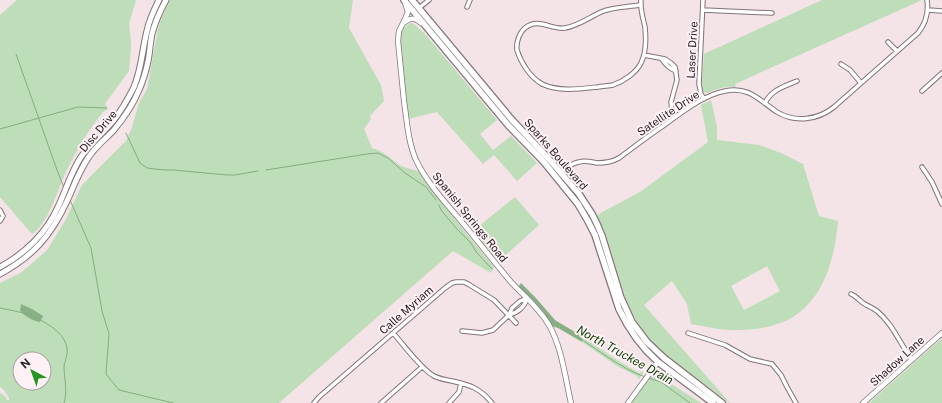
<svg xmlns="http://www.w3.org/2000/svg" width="942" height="403" font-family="'Public Sans',sans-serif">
	<rect width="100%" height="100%" fill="#f4e3e7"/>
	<path fill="#bddeb9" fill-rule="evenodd" d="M17 0H136L129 24 131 41V47L129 71 107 101 105 104 107 107V110L104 111C88 130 76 151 65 174 56 194 50 219 33 234L31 233 0 197V15Z
		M170 0H353L349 28 381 85 384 101 370 116 371 119 364 129 372 148C387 152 392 162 404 167 409 169 415 170 420 171 443 205 468 236 494 267L491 273 453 251 279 403H0V393L5 396 7 400H9V398L4 390 0 387V283L20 273 29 266 48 249 66 219 82 185 126 141 131 130 139 103 147 89 158 29 161 19ZM20 359H44V383H20Z
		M822 0H922L735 84 736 87C725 86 717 89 707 93H706L703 91 702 83 704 54Z
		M412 23 414 24 426 35 497 120 480 134 493 150 511 136 537 163 517 181 494 155 483 164 437 112 408 119 400 46C400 35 400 27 412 23Z
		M711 100 717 127V140L759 145 781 153 803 164 819 216 838 221C835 256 825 297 793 317 778 326 757 330 740 330 724 331 707 327 691 324L687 304 672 281 644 305 730 403H729C706 383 677 367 656 346 643 333 633 316 626 299L606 235 597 215 640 192 708 142 701 105ZM767 266 780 291 744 310 731 286Z
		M515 197 539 225 498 262 475 235C472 231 476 229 479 226Z
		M580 335 620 362 639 373 643 371V373L639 379 637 376 617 366 582 342V338Z
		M942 338V403H869Z
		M652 374 662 378 701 403H632Z"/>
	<path fill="#8ab186" d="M521 283 535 297 555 320 580 335 582 338V342L558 328 551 326 545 314 539 307 532 299 518 287Z
		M21 304 32 309 43 316 40 322C33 321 25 316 20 311Z"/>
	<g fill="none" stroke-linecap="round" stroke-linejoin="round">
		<path stroke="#86ac82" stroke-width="1" d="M16 54 57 170 64 188
			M0 129 78 107 107 108
			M126 133 140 163 147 168 164 170H173L227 175H235L258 171
			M266 170 367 154 378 153 388 158 405 173 426 187 436 200
			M70 200 91 248 102 311 109 334 106 374 119 390 173 403
			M439 205 441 210 450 221 458 230 470 242 477 253 492 269
			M520 286 538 302 553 322C559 327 568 330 575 335 597 349 620 368 645 377
			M0 308C5 309 10 310 15 311 33 315 64 328 67 348 68 355 65 360 64 366 64 379 68 391 64 403
			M648 378 661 382 672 390 690 403"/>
		<defs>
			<path id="minor" d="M703 0 699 84 701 94 704 99
				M640 5C628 7 612 7 601 12 590 17 578 26 565 28 551 30 538 17 525 28 519 33 516 43 517 50 521 63 530 77 542 84 559 92 580 89 598 87 603 86 609 86 613 85 624 81 636 73 641 63 646 53 646 37 645 27 643 18 640 9 641 0
				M467 7 470 0
				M419 8 429 0
				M703 10 772 13
				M928 10 942 11
				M888 42 897 51
				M644 55 665 59 671 63 675 67 677 80 671 102 672 111 675 117
				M662 59C665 64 671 69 676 71
				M841 64 850 70 861 83
				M922 91 942 73
				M765 103C771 90 785 86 797 81
				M922 167 932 182 942 204
				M560 173C566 169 571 163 579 162 585 160 591 162 597 163 605 163 612 162 619 158 634 147 648 136 663 126 681 113 703 95 725 91 749 86 759 100 777 112 795 123 818 120 834 107L918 33C926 23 929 13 927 0
				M0 210 3 216 0 221
				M851 294C856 296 859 300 863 303 868 306 873 308 877 311 893 324 900 344 912 360
				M509 315C517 313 525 307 527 298
				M462 331 482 333 493 330 509 315 512 308 520 301 527 298
				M393 333C404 345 421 369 434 376 440 379 446 380 452 381 470 385 480 388 492 403
				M688 333 725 345 750 359 772 364 781 375 787 387 796 403
				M314 403 319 397 445 288 452 283 456 282H464L468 284 494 300 516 323
				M381 403 422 367
				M449 403 459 392 461 383"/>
			<path id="tertiary" d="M405 3 408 12 405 19 399 31 398 41C400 61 402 81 404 101 407 121 408 142 416 160 427 183 445 202 461 221 478 241 494 262 511 282 524 296 539 308 549 325 562 348 565 377 571 403
				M405 22C411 17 415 18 421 23
				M628 403 658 362
				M863 403 942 333"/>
			<path id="secondary" d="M0 267C25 254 47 232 58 207 66 190 71 172 81 157 90 144 103 133 113 121 122 110 128 99 134 87 142 68 142 50 147 31 149 20 154 10 159 0
				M0 274C33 256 51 236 67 201 74 186 78 173 88 158 95 147 104 140 113 131 123 119 133 105 139 90 143 81 146 71 148 61 150 52 150 43 152 34 155 22 160 11 166 0"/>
			<path id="primary" d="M404 0 508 125 543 161 578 204 588 221 595 235 619 309C629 330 641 347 658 362L713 403
				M412 0 512 120 548 158 579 194 592 214 597 224 602 236 621 298 632 322 647 342 664 358 722 403"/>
		</defs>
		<use href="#minor" stroke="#837478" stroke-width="5.5"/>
		<use href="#tertiary" stroke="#837478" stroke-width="6"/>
		<use href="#secondary" stroke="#837478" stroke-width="7"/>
		<use href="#primary" stroke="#837478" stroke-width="8"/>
		<use href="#minor" stroke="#fff" stroke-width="3.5"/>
		<use href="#tertiary" stroke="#fff" stroke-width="4.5"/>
		<use href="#secondary" stroke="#fff" stroke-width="5"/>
		<use href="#primary" stroke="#fff" stroke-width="5.5"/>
	</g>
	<g text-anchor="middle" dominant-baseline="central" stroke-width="4" stroke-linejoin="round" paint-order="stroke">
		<g font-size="11" fill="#292325" stroke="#fff1f5">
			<text transform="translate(692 50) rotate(-87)">Laser Drive</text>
			<text transform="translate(668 113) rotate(-34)">Satellite Drive</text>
			<text transform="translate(98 131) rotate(-50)">Disc Drive</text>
			<text transform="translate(556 154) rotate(49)">Sparks Boulevard</text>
			<text transform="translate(470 217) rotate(51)">Spanish Springs Road</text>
			<text transform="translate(406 310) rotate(-41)">Calle Myriam</text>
			<text transform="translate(897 361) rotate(-42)">Shadow Lane</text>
		</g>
		<g font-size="12" font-style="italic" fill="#0e450b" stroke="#fff1f5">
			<text transform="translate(625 355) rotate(29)">North Truckee Drain</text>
		</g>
	</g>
	<g transform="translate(32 371) rotate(319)"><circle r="19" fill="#fff1f5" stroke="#a99fa2"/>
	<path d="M0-3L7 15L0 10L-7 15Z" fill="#279621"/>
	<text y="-6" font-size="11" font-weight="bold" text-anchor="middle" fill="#292325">N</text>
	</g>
</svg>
